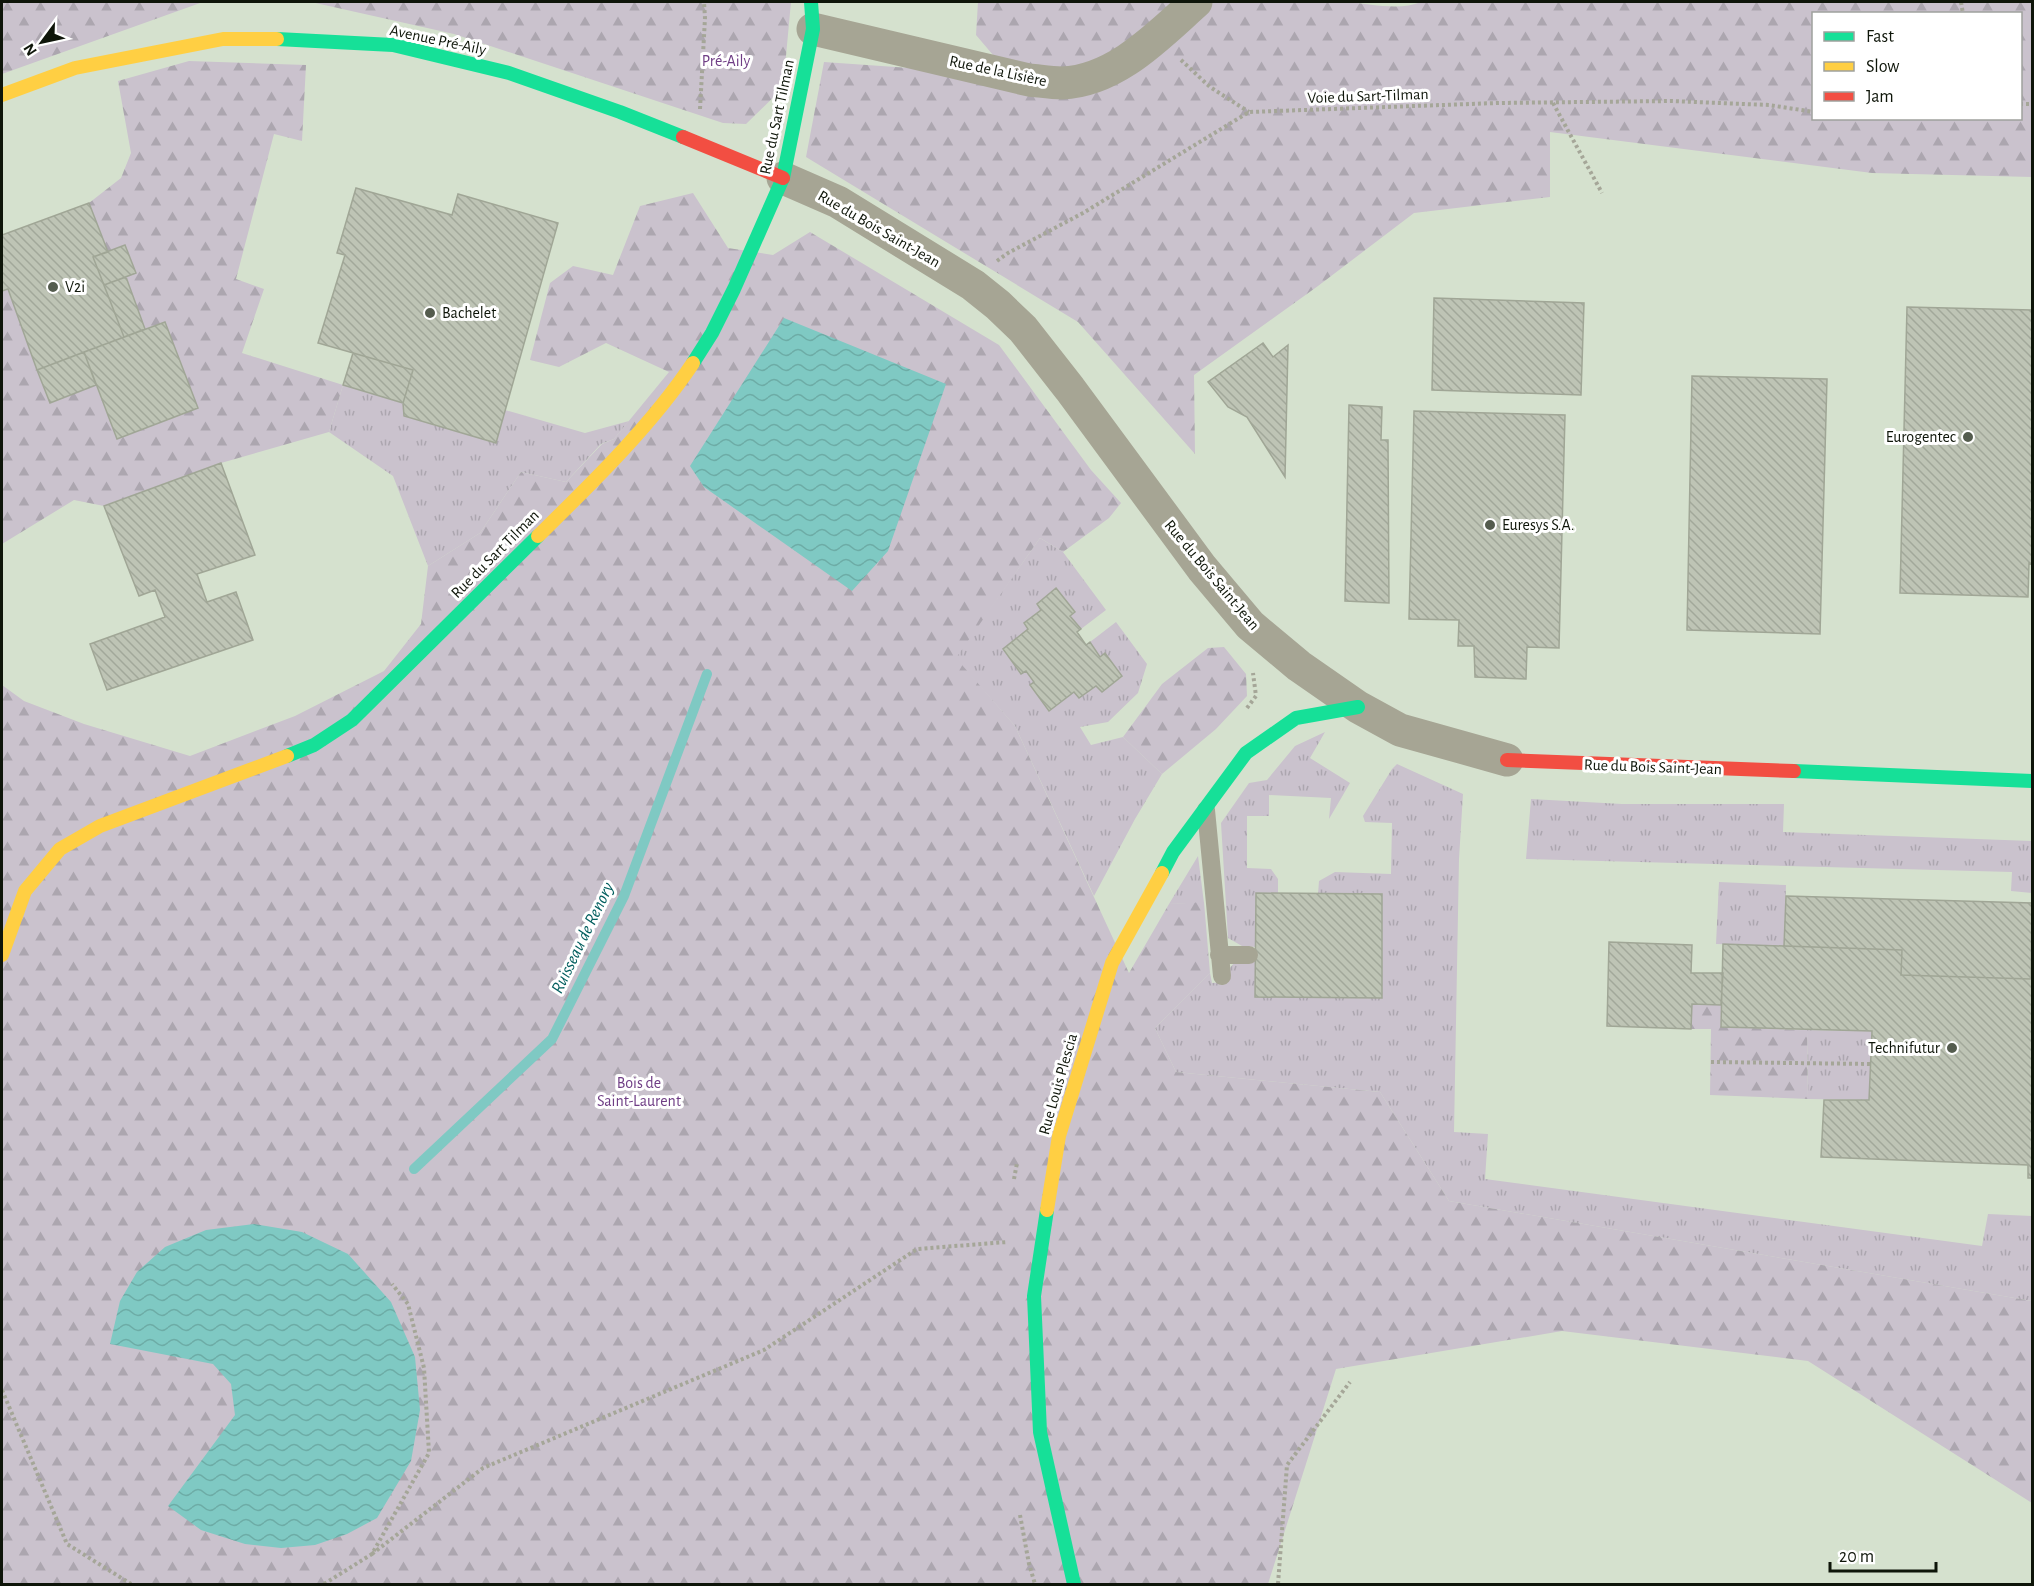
<svg xmlns="http://www.w3.org/2000/svg" width="2034" height="1586" font-family="'Alegreya Sans',sans-serif">
	<defs>
		<pattern id="grass-tufts" width="24" height="20" patternUnits="userSpaceOnUse" patternTransform="scale(1.5)"><rect width="24" height="20" fill="#cac2cd"/><path d="M3 7l-1-3M5 7V3M7 7l1-3M15 17l-1-3M17 17v-4M19 17l1-3" fill="none" stroke="#aca6af"/></pattern>
		<pattern id="forest-firs" width="22" height="20" patternUnits="userSpaceOnUse" patternTransform="scale(1.5)"><rect width="22" height="20" fill="#cac2cd"/><path d="M5 1l3.5 6h-7zM16 11l3.5 6h-7z" fill="#aca6af"/></pattern>
		<pattern id="water-waves" width="16" height="10" patternUnits="userSpaceOnUse" patternTransform="scale(1.5)"><rect width="16" height="10" fill="#7fc9c3"/><path d="M0 5q4-4 8 0t8 0" fill="none" stroke="#6daca6"/></pattern>
		<pattern id="building-back-hatch" width="6" height="6" patternUnits="userSpaceOnUse" patternTransform="scale(1.5)"><rect width="6" height="6" fill="#bec4b5"/><path d="M-1 5l2 2M0 0l6 6M5-1l2 2" fill="none" stroke="#a2a89a"/></pattern>
	</defs>
	<rect width="100%" height="100%" fill="#d5e1ce"/>
	<path fill="url(#grass-tufts)" d="M343 385 403 403 404 416 496 443 505 410 585 433 629 421 614 439 601 444 566 482 521 472 480 533 428 566 393 476 329 432Z
		M1040 538 1063 552 1106 610 1081 629 1070 616 1075 611 1056 589 1037 604 1041 610 1024 623 1028 629 1003 649 1021 674 1026 671 1034 682 1030 685 1049 711 1074 692 1079 698 1096 686 1102 692 1122 677 1105 654 1100 657 1090 642 1116 622 1147 664 1138 693 1108 722 1080 727 1091 745 1123 737 1162 774 1135 819 1094 896 1015 726 955 658Z
		M1325 732 1310 758 1350 783 1329 819 1331 798 1269 795V816H1247V868L1271 869 1278 879V894H1256V947L1242 946 1228 938 1221 823 1249 783 1267 780 1295 746Z
		M1397 764 1463 794 1459 859 1454 1132 1488 1134 1485 1179 1982 1246 1988 1214 2032 1216V1301L1449 1201 1380 1092 1176 1072 1155 1028 1210 973 1212 983 1229 982V969L1235 962 1256 961 1318 894 1319 881 1335 872 1391 874 1392 823 1365 822 1363 816 1392 769Z
		M1531 799 1622 804H1784L1783 832 2032 841V893L2011 891 2012 872 1526 859Z
		M1198 856 1204 903 1169 904Z
		M1719 882 1786 885 1784 946 1716 944Z
		M1807 1030 1872 1031 1869 1100 1808 1099Z"/>
	<path fill="url(#forest-firs)" fill-rule="evenodd" d="M2 2H203L2 74Z
		M311 2H791L783 88 746 124 723 123 454 34Z
		M978 2H1348C1371 4 1400 11 1421 2H2032V177L1872 173 1550 132V197L1414 213 1318 286 1194 375 1195 454 1078 322 806 157 824 62 1010 75 976 35ZM1814 14H2020V118H1814Z
		M189 61 306 65 302 141 274 134 236 279 264 289 242 353 343 385 329 432 221 463 104 506 74 500 2 544V291L8 289 50 403 96 385 117 438 165 322 145 329 126 277 136 272 108 252 89 203 121 178 131 153 118 81Z
		M693 193 728 248 773 255 810 232 999 345 1091 470 1121 503 1109 518 1063 552 1040 538 956 658 1015 726 1129 973 1169 904 1204 902 1210 973 1155 1028 1176 1072 1380 1092 1449 1201 2032 1301V1503L1808 1361 1562 1331 1336 1369 1268 1584H2V685L24 701 84 724 190 756 295 716 384 671 421 624 428 566 480 533 521 472 566 482 602 444 614 439 669 372 606 343 559 367 530 360 550 283 573 266 613 275 640 206Z
		M1224 647 1246 674 1247 696 1216 729 1162 774 1123 737 1162 684 1208 648Z
		M1692 1004 1721 1005V1027L1807 1030 1808 1099 1710 1095 1711 1029H1691Z"/>
	<path fill="url(#water-waves)" d="M784 318 946 384 888 551 852 591 704 487 690 466Z
		M254 1224 302 1232 348 1254 391 1302 415 1357 420 1410 411 1461 377 1518 347 1534 315 1545 281 1548 245 1544 201 1530 168 1506 235 1415 231 1384 213 1364 110 1344 120 1301 137 1272 165 1247 206 1230Z"/>
	<g fill="none" stroke-linecap="round" stroke-linejoin="round">
		<path stroke="#7fc9c3" stroke-width="10" d="M414 1169 552 1039 624 896 707 674"/>
	</g>
	<path fill="url(#building-back-hatch)" stroke="#a0a696" stroke-width="1.5" d="M356 188 452 215 458 194 558 223 496 443 404 416 403 403 413 370 318 343 345 255 337 253Z
		M89 203 108 252 93 257 124 337 37 370 8 289 2 291V235Z
		M125 245 136 273 104 285 93 257Z
		M126 277 145 329 124 337 104 285Z
		M1434 298 1584 303 1581 395 1432 390Z
		M1907 307 2032 310V564L2029 563 2028 597 1900 593Z
		M165 322 198 408 117 439 84 352Z
		M1263 343 1273 357 1288 345 1285 477 1247 417 1228 407 1208 382Z
		M84 352 96 385 50 403 37 370Z
		M353 353 413 370 403 403 343 385Z
		M1692 376 1827 379 1820 634 1687 630Z
		M1349 405 1382 407 1381 440H1388L1389 603 1345 601Z
		M1414 411 1565 415 1559 648 1527 647 1526 679 1475 677 1474 646H1458L1459 620 1409 619Z
		M221 463 255 555 197 574 207 602 236 592 253 640 107 690 90 644 165 617 155 590 139 596 104 506Z
		M1056 588 1075 612 1070 616 1081 629 1077 632 1086 645 1090 642 1100 657 1105 653 1122 676 1102 692 1096 686 1079 698 1074 692 1049 711 1030 685 1034 682 1026 671 1021 674 1003 649 1028 629 1024 623 1041 610 1037 604Z
		M1256 893 1382 894V998L1255 997Z
		M1786 896 2032 903 2031 979 1901 975 1902 950 1784 946Z
		M2032 917V1178H2028V1165L1821 1157 1824 1100H1869L1872 1031 1721 1027 1723 944 1902 950 1901 975 2031 979Z
		M1609 942 1692 945 1691 973H1723L1721 1005 1692 1004 1691 1029 1607 1026Z"/>
	<g fill="none" stroke-linecap="round" stroke-linejoin="round">
		<path stroke="#a5a698" stroke-width="4" stroke-dasharray="3 3" stroke-linecap="butt" d="M1961 2 1963 14
			M1181 60 1210 87 1249 112
			M1553 103 1602 193
			M2020 104H2032
			M700 109 705 18 704 2
			M997 261 1008 253 1083 213 1249 112 1497 103 1672 101 1769 105 1814 112
			M1247 708 1256 696 1253 673
			M1711 1062 1871 1064
			M1014 1179 1017 1163
			M2 1390 67 1544 131 1584
			M1020 1515 1029 1564 1035 1584
			M372 1554 483 1468 764 1350 917 1249 1007 1242
			M324 1584 372 1554 429 1453 424 1368 408 1304 392 1284
			M1278 1584 1287 1465 1350 1382"/>
		<path stroke="#a6a594" stroke-width="18" d="M1206 810 1222 976
			M1219 955H1249"/>
		<path stroke="#a6a594" stroke-width="33" d="M813 29 1029 80C1040 81 1051 83 1062 83 1116 81 1159 35 1196 2
			M783 178 838 202 973 285 998 305 1023 329 1070 389 1202 568 1250 625 1299 666 1358 707 1400 730 1507 760"/>
		<path stroke="#16e098" stroke-width="14" d="M277 39 393 45 509 73 620 112 683 137
			M693 363 712 333 734 289 783 178 813 29 811 2
			M287 756 314 745 352 720 538 536
			M1794 771 2032 781
			M1162 873 1173 852 1246 753 1296 718 1358 707
			M1047 1210 1034 1296 1040 1432 1074 1584"/>
		<path stroke="#ffcf43" stroke-width="14" d="M2 95 75 68 223 39H277
			M538 536C592 483 651 426 693 363
			M2 955 25 891 60 849 100 826 287 756
			M1047 1210 1059 1136 1112 963 1162 873"/>
		<path stroke="#f24e42" stroke-width="14" d="M683 137 783 178
			M1507 760 1794 771"/>
	</g>
	<g fill="#545c4e" stroke="#fff" stroke-width="2">
		<circle cx="53" cy="287" r="6"/>
		<circle cx="430" cy="313" r="6"/>
		<circle cx="1968" cy="437" r="6"/>
		<circle cx="1490" cy="525" r="6"/>
		<circle cx="1952" cy="1048" r="6"/>
	</g>
	<g text-anchor="middle" dominant-baseline="central" stroke-width="6" stroke-linejoin="round" paint-order="stroke">
		<g font-size="16" fill="#0e1509" stroke="#fff">
			<text transform="translate(438 40) rotate(12)">Avenue Pré-Aily</text>
			<text transform="translate(998 71) rotate(12)">Rue de la Lisière</text>
			<text transform="translate(1368 96) rotate(-2)">Voie du Sart-Tilman</text>
			<text transform="translate(777 117) rotate(-78)">Rue du Sart Tilman</text>
			<text transform="translate(879 229) rotate(30)">Rue du Bois Saint-Jean</text>
			<text transform="translate(495 554) rotate(-45)">Rue du Sart Tilman</text>
			<text transform="translate(1212 575) rotate(50)">Rue du Bois Saint-Jean</text>
			<text transform="translate(1653 767) rotate(2)">Rue du Bois Saint-Jean</text>
			<text transform="translate(1058 1084) rotate(-74)">Rue Louis Plescia</text>
		</g>
		<g font-size="16" fill="#6f3d85" stroke="#fff">
			<text x="726" y="61">Pré-Aily</text>
			<text x="639" y="1083">Bois de<tspan x="639" dy="18">Saint-Laurent</tspan></text>
		</g>
		<g font-size="16" fill="#0e1509" stroke="#fff" text-anchor="start">
			<text x="65" y="287">V2i</text>
			<text x="442" y="313">Bachelet</text>
			<text x="1956" y="437" text-anchor="end">Eurogentec</text>
			<text x="1502" y="525">Euresys S.A.</text>
			<text x="1940" y="1048" text-anchor="end">Technifutur</text>
		</g>
		<g font-size="18" font-style="italic" fill="#035f5f" stroke="#fff">
			<text transform="translate(583 938) rotate(-64)">Ruisseau de Renory</text>
		</g>
	</g>
	<rect width="2034" height="1586" fill="none" stroke="#0e1509" stroke-width="6"/>
	<rect x="1812" y="12" width="210" height="108" fill="#ffffff" stroke="#9fa19d" stroke-width="1.5"/>
	<rect x="1824" y="32" width="30" height="9" fill="#16e098" stroke="#9fa19d" stroke-width="1.5"/>
	<text x="1866" y="42" font-size="18" fill="#0e1509">Fast</text>
	<rect x="1824" y="62" width="30" height="9" fill="#ffcf43" stroke="#9fa19d" stroke-width="1.5"/>
	<text x="1866" y="72" font-size="18" fill="#0e1509">Slow</text>
	<rect x="1824" y="92" width="30" height="9" fill="#f24e42" stroke="#9fa19d" stroke-width="1.5"/>
	<text x="1866" y="102" font-size="18" fill="#0e1509">Jam</text>
	<g transform="translate(42 42) rotate(237)" stroke="#ffffff" stroke-width="4.5" paint-order="stroke">
	<path d="M0-4.5L10 22L0 15L-10 22Z" fill="#0e1509"/>
	<text y="-9" font-size="16" font-weight="bold" text-anchor="middle" fill="#0e1509">N</text>
	</g>
	<path d="M1830 1562v9h106v-9" fill="none" stroke="#0e1509" stroke-width="3"/>
	<text x="1839" y="1562" font-size="18" fill="#0e1509" stroke="#ffffff" stroke-width="4.5" paint-order="stroke">20 m</text>
</svg>
